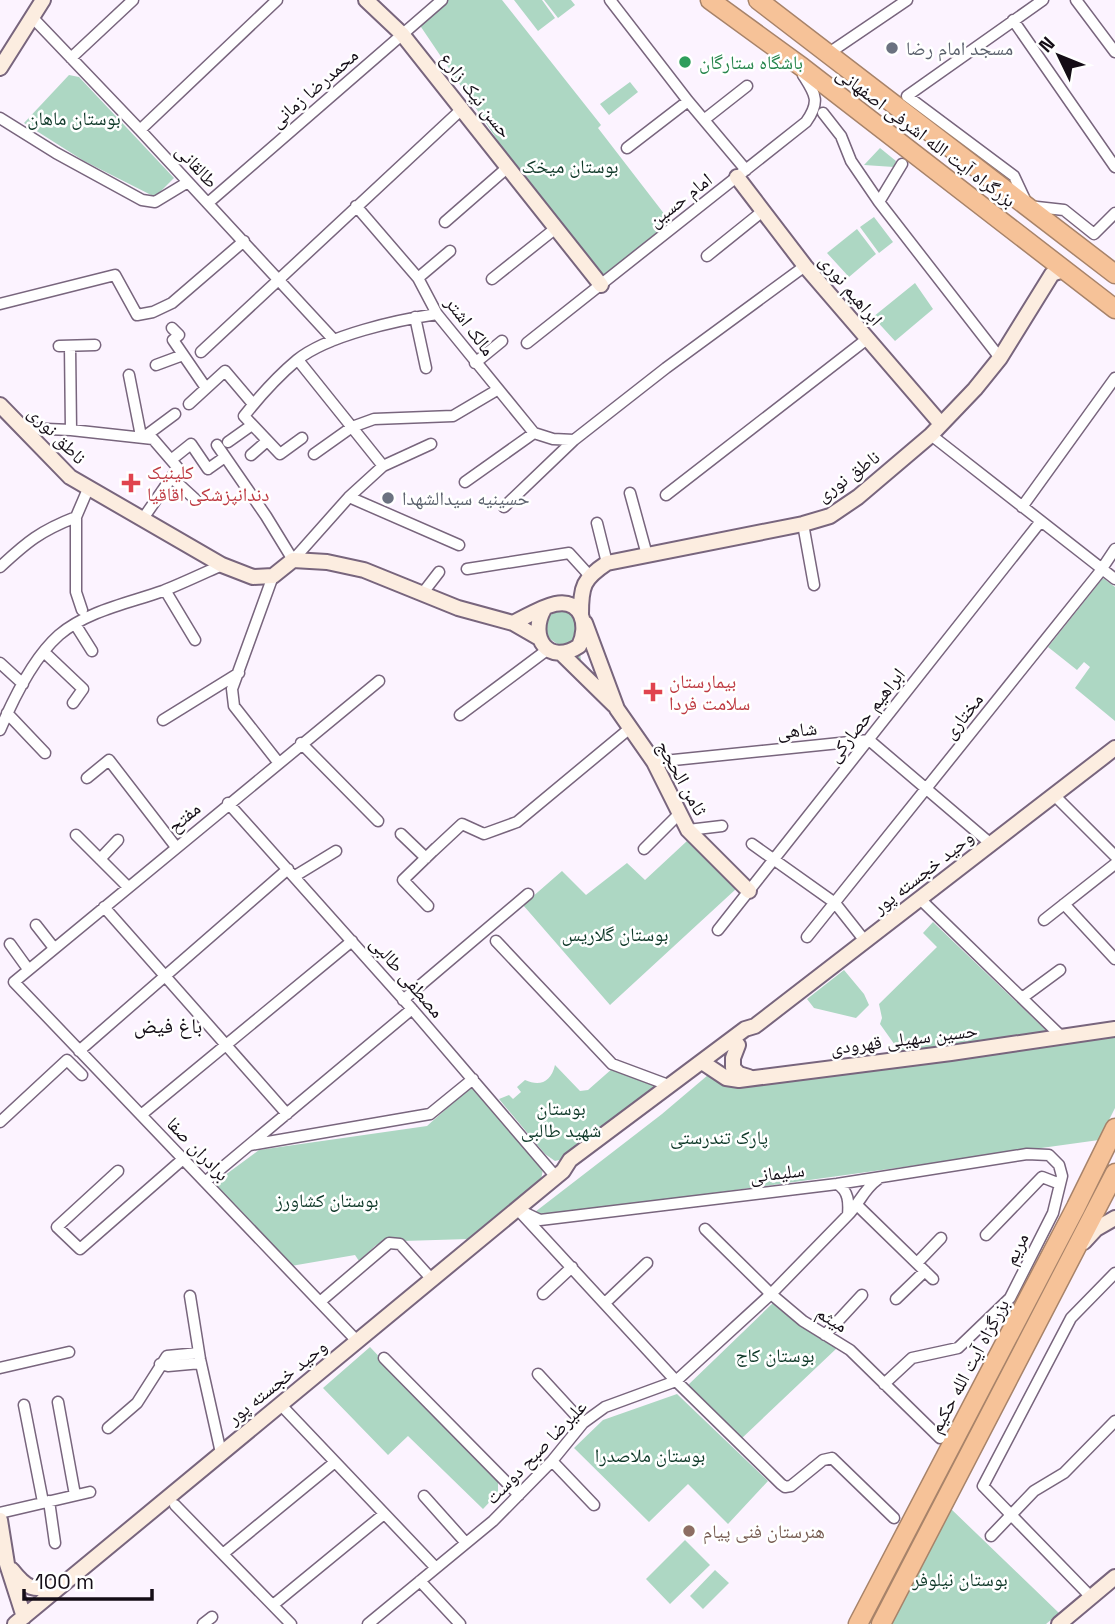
<svg xmlns="http://www.w3.org/2000/svg" width="1115" height="1624" font-family="'Space Grotesk','Noto Naskh Arabic',sans-serif">
	<rect width="100%" height="100%" fill="#fcf3ff"/>
	<path fill="#add7c3" d="M448 0H502L601 125 598 128 672 224 602 278 502 151 496 138 419 24Z
		M514 0H542L555 18 538 31Z
		M544 0H571L575 5 558 18Z
		M69 75 79 77 174 178 155 197 84 161 24 123Z
		M630 82 638 92 609 115 600 104Z
		M880 148 896 161 894 167 864 165Z
		M874 217 893 242 879 253 860 227Z
		M857 229 876 254 849 277 827 253Z
		M915 283 933 309 895 341 873 317Z
		M1103 578 1115 587V721L1075 688 1090 667 1084 662 1077 670 1048 647Z
		M574 601 581 661 532 626Z
		M687 841 736 889 610 1005 523 905 562 871 586 895 627 863 645 880Z
		M933 922 1051 1035 902 1055 880 1024 882 1018 879 1004 937 947 923 933Z
		M844 970 864 994 869 1005 856 1018 814 1008 807 999Z
		M1115 1036V1108L1099 1140 547 1216 535 1212 662 1114 708 1075 724 1083Z
		M555 1065 580 1091 588 1090 613 1068 657 1086 567 1158 555 1161 545 1154 499 1099 509 1095 513 1099 521 1092 517 1087 525 1080C540 1087 551 1082 555 1065Z
		M473 1085 543 1169 541 1180 468 1239 403 1241 390 1237 375 1246 359 1261 355 1255 291 1266 213 1184 259 1150 427 1126Z
		M775 1301 799 1324 837 1348 741 1439 687 1386Z
		M370 1347 498 1482V1493L483 1509 408 1436 388 1455 323 1388Z
		M677 1394 768 1481 728 1524 688 1484 649 1522 574 1448 603 1420Z
		M949 1507 1059 1613 1046 1624H887Z
		M685 1540 710 1565 670 1604 646 1579Z
		M715 1570 729 1583 703 1609 690 1596Z"/>
	<g fill="none" stroke-linecap="round" stroke-linejoin="round">
		<defs>
			<path id="street" d="M610 0 688 101 746 170
				M1043 0 907 96 1014 176 1028 206 1064 210 1094 234 1115 213
				M1076 0 1115 52
				M32 17 140 130 334 340
				M1013 20 1115 167
				M829 53 907 0
				M71 58 133 0
				M823 113 841 136 851 161 879 202 1000 358
				M0 118 56 153 142 200 155 202 188 182
				M705 119 747 86
				M140 130 277 0
				M627 148 688 101
				M879 202 902 164
				M208 203 442 0
				M356 206 418 278 437 314 534 433 553 439 574 440
				M445 222 508 167
				M707 256 763 211
				M418 278 450 251
				M492 279 556 228
				M0 304 115 275 137 315 153 312 172 303 244 241
				M415 317 426 368
				M172 328 179 335 173 340 206 388
				M527 343 806 122C821 101 815 94 803 75
				M59 346 95 345
				M70 346 71 430
				M201 352 463 108
				M298 360 383 466
				M475 363 502 341
				M156 365 183 355
				M129 375 141 436
				M189 404 225 371 253 404
				M22 428 71 430 153 439 178 468 142 520
				M931 435 1115 579
				M144 437 175 414
				M302 438 280 454 244 416C259 397 278 376 297 360 328 335 398 320 437 314
				M228 442 252 425
				M217 445 266 516 293 560 349 497 383 466 431 444
				M314 454 352 427 374 419 453 416 497 390
				M251 455 267 441
				M171 460 191 444 208 469 225 457
				M171 477 196 500
				M465 482 534 433
				M630 493 647 555
				M666 495 867 339
				M349 497 459 545
				M504 507 574 440 666 368 805 266
				M1022 507 1115 378
				M597 523 607 563
				M803 524 814 585
				M0 567C27 542 40 531 76 517
				M467 569 569 553 589 575
				M273 576 232 689 234 706 278 762
				M165 590 195 640
				M422 594 439 572
				M82 610 76 592V517L88 489
				M75 624 92 651
				M44 652 83 689 73 703
				M0 663 23 684
				M7 713 45 753
				M460 715 547 650
				M163 720 239 673
				M0 730C14 697 33 658 59 635 87 611 129 603 163 591 183 583 202 574 222 565
				M301 743 378 821
				M654 762 869 740 991 844
				M87 778 109 760 176 847
				M1054 795 1115 856
				M228 803 412 1009 556 1177
				M688 830 722 826
				M401 834 426 858
				M76 835 128 887
				M752 844 835 903 865 941
				M644 849 679 814
				M433 851 462 824 484 834 517 822 629 729
				M100 859 118 840
				M295 876 336 851
				M920 899 1063 1038
				M1064 904 1115 959
				M428 906 403 880 436 848
				M104 907 287 1114
				M1044 920 1115 864
				M36 925 54 948
				M718 930 1041 521
				M807 937 1099 573 1115 549
				M496 941 612 1064 671 1086
				M10 944 28 969
				M1022 998 1060 970
				M403 1000 528 894
				M79 1051 288 869
				M141 1115 352 941
				M0 1122 67 1060 82 1075
				M250 1145 430 1114 473 1079
				M118 1171 57 1227 80 1249 183 1159
				M205 1182 412 1009
				M837 1184C849 1191 849 1203 848 1215
				M857 1205 933 1279
				M517 1209 540 1220 837 1184 1027 1154 1049 1155 1059 1165 1062 1176 1053 1213 1010 1298 958 1348 912 1358 884 1384
				M521 1213 676 1381 781 1484 785 1487 791 1486 823 1460 832 1458 894 1518
				M705 1229 771 1294 803 1321 850 1350 940 1438
				M986 1235 1042 1177 1060 1184
				M917 1263 941 1238
				M543 1294 572 1267
				M190 1296 200 1359 221 1453
				M896 1299 925 1271
				M321 1301 389 1243 400 1244 427 1274
				M605 1303 647 1263
				M825 1335 862 1295
				M357 1341 14 982 379 681
				M384 1358 519 1495
				M160 1364 168 1366 201 1363
				M0 1368 69 1352
				M538 1374 583 1423
				M58 1402 75 1495
				M280 1404 436 1568
				M24 1405 43 1502
				M108 1428 137 1403 167 1356 199 1353
				M552 1461 594 1505
				M424 1496 466 1543
				M49 1501 55 1543
				M175 1505 291 1624
				M0 1513 90 1492
				M991 1536 1034 1491 1064 1473 1115 1421
				M224 1553 335 1462
				M420 1581 460 1624
				M1091 1597 983 1486 1071 1318 1115 1273
				M273 1605 384 1514
				M203 1624 212 1617
				M368 1624 493 1521 552 1461 583 1423 605 1407 676 1381 771 1294 848 1215C859 1204 864 1189 877 1180"/>
			<path id="secondary" d="M366 0 402 34 601 285
				M0 68 43 0
				M737 177 805 266 941 424
				M0 405 70 477 222 565 253 577 273 576 293 560 327 562 364 570 458 608 513 623 539 638
				M581 614C581 586 583 579 607 563L803 524 830 516 858 497 931 435 975 389 1000 358 1052 274 1063 270
				M513 623C526 617 541 607 555 604 582 598 589 626 579 646 549 666 528 638 544 609
				M585 623 617 709 654 762 688 830 749 891
				M561 653 614 705
				M738 1045 733 1058V1068L739 1074 749 1077
				M702 1062 726 1078 739 1080 951 1053 1115 1029
				M1084 1242 1096 1229 1115 1218
				M0 1520 7 1564 24 1617
				M12 1570C27 1589 33 1591 57 1586
				M15 1624 563 1171 570 1160 745 1029 755 1026 1115 748
				M1059 1624 1115 1577"/>
			<path id="highway" d="M710 0 802 67 1115 309
				M758 0 1115 274
				M858 1624 1076 1207 1115 1128
				M881 1624 1115 1173"/>
		</defs>
		<use href="#street" stroke="#78657d" stroke-width="13"/>
		<use href="#secondary" stroke="#78657d" stroke-width="18"/>
		<use href="#highway" stroke="#a7836a" stroke-width="21"/>
		<use href="#street" stroke="#fff" stroke-width="10"/>
		<use href="#secondary" stroke="#fcede0" stroke-width="14"/>
		<use href="#highway" stroke="#f6c298" stroke-width="18"/>
	</g>
	<g fill="#6b7280" stroke="#fff" stroke-width="2.5">
		<circle cx="892" cy="48" r="7"/>
		<circle cx="388" cy="498" r="7"/>
	</g>
	<circle fill="#2e9e5b" stroke="#fff" stroke-width="2.5" cx="685" cy="62" r="7"/>
	<g fill="#e0444e" stroke="#fff" stroke-width="2.5">
		<path d="M127.5 472.5h7v7h7v7h-7v7h-7v-7h-7v-7h7z"/>
		<path d="M649.5 681.5h7v7h7v7h-7v7h-7v-7h-7v-7h7z"/>
	</g>
	<circle fill="#8d6e63" stroke="#fff" stroke-width="2.5" cx="689" cy="1531" r="7"/>
	<g text-anchor="middle" dominant-baseline="central" stroke-width="5" stroke-linejoin="round" paint-order="stroke">
		<g font-size="19" fill="#5b616d" stroke="#fff" text-anchor="start">
			<text x="906" y="48">مسجد امام رضا</text>
			<text x="402" y="498">حسینیه سیدالشهدا</text>
		</g>
		<g font-size="19" fill="#27864d" stroke="#fff" text-anchor="start">
			<text x="699" y="62">باشگاه ستارگان</text>
		</g>
		<g font-size="19" fill="#140d16" stroke="#fff">
			<text transform="translate(314 88) rotate(-41)">محمدرضا زمانی</text>
			<text transform="translate(476 95) rotate(52)">حسن نیک زارع</text>
			<text transform="translate(926 137) rotate(37)">بزرگراه آیت الله اشرفی اصفهانی</text>
			<text transform="translate(197 166) rotate(47)">طالقانی</text>
			<text transform="translate(680 200) rotate(-38)">امام حسین</text>
			<text transform="translate(851 290) rotate(50)">ابراهیم نوری</text>
			<text transform="translate(470 326) rotate(53)">مالک اشتر</text>
			<text transform="translate(57 435) rotate(45)">ناطق نوری</text>
			<text transform="translate(848 476) rotate(-36)">ناطق نوری</text>
			<text transform="translate(866 715) rotate(-52)">ابراهیم حصارکی</text>
			<text transform="translate(963 716) rotate(-52)">مختاری</text>
			<text transform="translate(797 730) rotate(-6)">شاهی</text>
			<text transform="translate(682 778) rotate(61)">ثامن الحجج</text>
			<text transform="translate(184 817) rotate(-40)">مفتح</text>
			<text transform="translate(923 872) rotate(-38)">وحید خجسته پور</text>
			<text transform="translate(407 977) rotate(49)">مصطفی طالبی</text>
			<text transform="translate(904 1039) rotate(-7)">حسین سهیلی قهرودی</text>
			<text transform="translate(198 1149) rotate(46)">برادران صفا</text>
			<text transform="translate(777 1173) rotate(-7)">سلیمانی</text>
			<text transform="translate(1016 1249) rotate(-64)">مریم</text>
			<text transform="translate(832 1319) rotate(32)">میثم</text>
			<text transform="translate(969 1366) rotate(-62)">بزرگراه آیت الله حکیم</text>
			<text transform="translate(277 1382) rotate(-39)">وحید خجسته پور</text>
			<text transform="translate(536 1452) rotate(-46)">علیرضا صبح دوست</text>
		</g>
		<g font-size="19" fill="#0e3828" stroke="#fff">
			<text x="74" y="118">بوستان ماهان</text>
			<text x="570" y="166">بوستان میخک</text>
			<text x="615" y="934">بوستان گلاریس</text>
			<text x="561" y="1108">بوستان<tspan x="561" dy="22">شهید طالبی</tspan></text>
			<text x="719" y="1137">پارک تندرستی</text>
			<text x="327" y="1200">بوستان کشاورز</text>
			<text x="775" y="1355">بوستان کاج</text>
			<text x="650" y="1455">بوستان ملاصدرا</text>
			<text x="960" y="1579">بوستان نیلوفر</text>
		</g>
		<g font-size="19" fill="#be3a42" stroke="#fff" text-anchor="start">
			<text x="147" y="472">کلینیک<tspan x="147" dy="22">دندانپزشکی اقاقیا</tspan></text>
			<text x="669" y="681">بیمارستان<tspan x="669" dy="22">سلامت فردا</tspan></text>
		</g>
		<g font-size="19" fill="#785e54" stroke="#fff" text-anchor="start">
			<text x="703" y="1531">هنرستان فنی پیام</text>
		</g>
		<g font-size="21" fill="#140d16" stroke="#fff">
			<text x="168" y="1025">باغ فیض</text>
		</g>
	</g>
	<g transform="translate(1059 56) rotate(313)" stroke="#ffffff" stroke-width="5" paint-order="stroke">
	<path d="M0-5L12 26L0 18L-12 26Z" fill="#140d16"/>
	<text y="-10" font-size="19" font-weight="bold" text-anchor="middle" fill="#140d16">N</text>
	</g>
	<path d="M24 1589v10h128v-10" fill="none" stroke="#140d16" stroke-width="3.5"/>
	<text x="35" y="1589" font-size="21" fill="#140d16" stroke="#ffffff" stroke-width="5" paint-order="stroke">100 m</text>
</svg>
